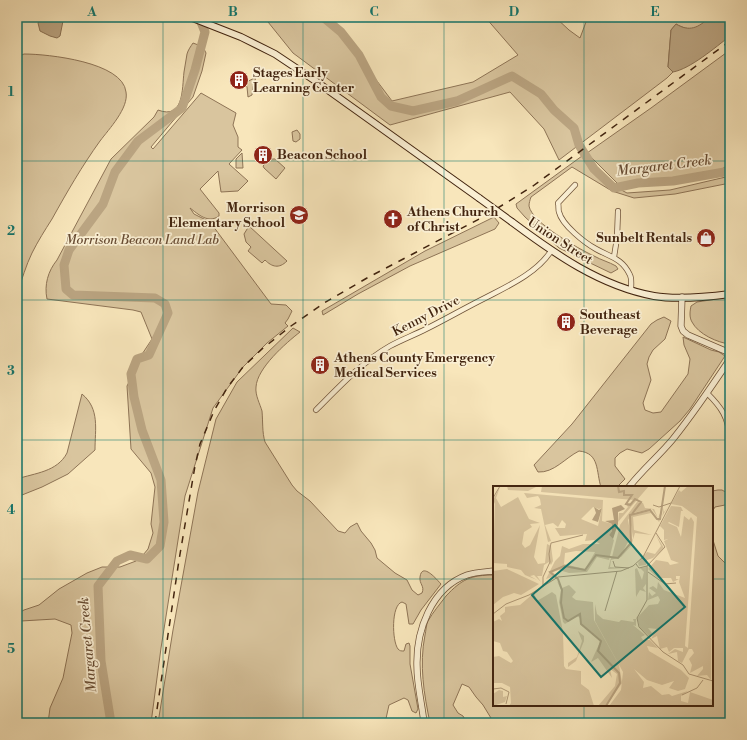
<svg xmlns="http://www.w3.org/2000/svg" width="747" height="740" font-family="'Libre Bodoni',serif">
	<rect width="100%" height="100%" fill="#f8e6bb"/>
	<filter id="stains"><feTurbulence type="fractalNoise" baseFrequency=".005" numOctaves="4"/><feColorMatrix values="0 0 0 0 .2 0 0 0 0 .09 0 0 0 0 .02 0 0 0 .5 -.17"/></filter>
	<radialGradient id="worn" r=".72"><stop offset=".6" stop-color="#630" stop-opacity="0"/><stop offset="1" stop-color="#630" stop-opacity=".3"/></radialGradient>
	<path fill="#d9c59e" stroke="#8e7456" d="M264 17H329L392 101 473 82 518 55 485 17H555L569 30 580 38 586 22 583 17H709C698 30 690 32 676 24L671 30 668 67 673 72 667 78 559 160 544 129 510 92 390 125 293 53Z
		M193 43 201 46 204 49 206 53 202 71 193 97 151 147 153 149 201 93 236 113 233 125 238 137V147L242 150 229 164 248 181 238 191 221 192 218 171 200 189 219 213V216C208 224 198 214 190 208L194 214 210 222 271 304 286 305 292 311 288 319 285 323 288 326 267 343 243 367 213 408 185 496 161 648 151 723H48L50 708 63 678 72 633 71 625 55 619 21 621 17 614 24 610 39 605 59 589 87 573 102 567H120L136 561 143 555 148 549 153 533 151 524 155 487 151 473 131 449 127 386 130 380 129 374 152 339 141 312 133 310 47 299C44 285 48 271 57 260L111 159 154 117 158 110C184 120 182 89 184 72 185 66 186 60 187 54 188 50 191 46 193 43Z
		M730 50V164L717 172 621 187 587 153 651 108Z
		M24 54C48 54 123 62 126 92 129 108 109 129 100 141 82 166 67 192 52 219 45 230 38 241 32 253 26 265 22 280 17 293V57Z
		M256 77 253 87 252 95 248 97 247 87 245 83Z
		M297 130 300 134V139L296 142 293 141 292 132Z
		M242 153 243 168H236V159Z
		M582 156 599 171 610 184 627 193 670 190 730 176V183L675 194 634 198 612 191 572 167 531 197C530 200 529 203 529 206 532 223 579 249 594 256 601 260 609 262 616 266L618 269 611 273 559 248 525 217 517 208 516 204Z
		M270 159H275L285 168 276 179 264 168 263 166Z
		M494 217 499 223 495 229 410 266 358 294 323 315 322 311 425 251Z
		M249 226 287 261C279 269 272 267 265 260L262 263 248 251 251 247 246 242 244 234Z
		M730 297V344C718 343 698 334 692 322 689 317 690 311 691 306L697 302Z
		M664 317 671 321 665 339 653 350 649 357 647 364 651 380 643 403 645 410 653 413 661 412 688 374 690 359 684 345 683 337 711 350 719 352 725 356 690 409 680 421 649 449 642 453 627 449 620 453 615 458V466L625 479 617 487H601C596 472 600 453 579 451 565 458 554 473 538 472L534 465 572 424 651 324 657 320Z
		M293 328 300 332C286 343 257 368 256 387 255 395 260 404 262 411 263 422 262 432 265 442L292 485 297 491 310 501 338 531 345 533 350 527 357 523 361 531 371 543 375 550 377 558 395 573 407 580 412 590 418 595 422 593C425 586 419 584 420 577 422 561 438 581 441 584L421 610 413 624H409L406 604 402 602C391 605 392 641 398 649 400 651 401 651 404 651L406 644 409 643 410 646V664L418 709 416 713 412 711 408 700 404 698 389 705 385 723H158L173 630 198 492 216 419 237 382Z
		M730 373V398C726 389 722 382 730 373Z
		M82 394C100 409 95 429 95 450L68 474 42 487 17 497V479C35 473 57 472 67 453Z
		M718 490H722L729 494 730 504 715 507 712 512V491Z
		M712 537 718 556 730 568V723H494L483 705 476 697 469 687 462 684 453 705 458 713 463 716 467 723H430C424 694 419 665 425 635 426 631 426 625 428 621 433 612 440 604 446 596 462 579 471 575 494 575V705H712Z"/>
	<path fill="#baa481" stroke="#8a7153" d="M41 17H61L63 21 60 36 57 38 50 36 40 31 38 23Z
		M709 17H730V36C716 47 690 69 673 72L668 67 671 30 676 24C689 32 699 28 709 17Z"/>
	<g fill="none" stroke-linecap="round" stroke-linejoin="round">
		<path stroke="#baa481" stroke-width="9" d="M323 17 341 32 359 55 381 97 391 106 413 111 457 101 512 76 541 94 554 110 574 128 579 145 594 169 614 188 638 183 673 181 730 171
			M111 723 101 661 98 586 117 561 130 555 147 559 160 546 164 522 161 480 142 430 134 397 131 374 137 359 149 355 168 313 165 304 155 298 73 295 66 289 64 265 69 250 103 204 115 172 138 141 182 108 195 70 205 32 199 17"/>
		<defs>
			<path id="minor" d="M575 185 558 203C559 206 558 210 559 212 562 225 585 243 596 249 610 257 622 258 630 275 632 279 631 285 631 290
				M614 257 617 238 618 211
				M707 393C722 408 728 417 730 438
				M316 410C339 387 362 362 390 346 401 340 414 335 426 329 446 319 465 308 485 298 508 286 537 273 551 251"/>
			<path id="tertiary" d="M682 297 681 326 683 331 688 335 730 353
				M629 487C642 470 659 456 673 439 693 414 712 386 730 359
				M424 723C422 704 417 685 417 666 416 631 431 588 467 575 476 572 485 572 494 571"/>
			<path id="secondary" d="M190 17 241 37 275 54 314 80 479 198
				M512 222C555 254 600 286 654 296 677 300 707 297 730 294"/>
		</defs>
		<use href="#minor" stroke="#70543a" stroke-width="6"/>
		<use href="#tertiary" stroke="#70543a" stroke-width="7"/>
		<use href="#secondary" stroke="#42240f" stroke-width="8"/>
		<use href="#minor" stroke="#faefd3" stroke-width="4.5"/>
		<use href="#tertiary" stroke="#faefd3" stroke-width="5.5"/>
		<use href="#secondary" stroke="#faefd3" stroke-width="6"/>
		<path stroke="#42240f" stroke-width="1.5" stroke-dasharray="7 7" stroke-linecap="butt" d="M155 723 179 560 195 466 200 444 214 411 227 388 243 367 262 349 291 326 324 303 367 278 485 216 533 186 730 41"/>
		<defs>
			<path id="secondary-bridge" d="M479 198 512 222"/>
		</defs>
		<use href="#secondary-bridge" stroke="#42240f" stroke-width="8" stroke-linecap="butt"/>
		<use href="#secondary-bridge" stroke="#faefd3" stroke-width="6"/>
	</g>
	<path fill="none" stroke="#0f766e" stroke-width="1" stroke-opacity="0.55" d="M163 17V723M303 17V723M444 17V723M584 17V487M17 161H730M17 300H730M17 440H730M17 579H494M712 579H730M584 705V723"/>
	<defs>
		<symbol id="building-disc" viewBox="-11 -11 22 22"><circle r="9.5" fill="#8f2418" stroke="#faefd3"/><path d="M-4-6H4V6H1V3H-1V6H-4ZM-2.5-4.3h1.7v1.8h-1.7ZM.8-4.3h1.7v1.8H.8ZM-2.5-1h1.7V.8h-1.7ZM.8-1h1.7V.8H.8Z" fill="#fff"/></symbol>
		<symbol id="school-disc" viewBox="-11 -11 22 22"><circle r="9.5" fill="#8f2418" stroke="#faefd3"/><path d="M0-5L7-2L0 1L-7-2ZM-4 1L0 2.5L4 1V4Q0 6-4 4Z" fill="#fff"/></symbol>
		<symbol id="church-disc" viewBox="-11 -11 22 22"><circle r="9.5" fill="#8f2418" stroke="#faefd3"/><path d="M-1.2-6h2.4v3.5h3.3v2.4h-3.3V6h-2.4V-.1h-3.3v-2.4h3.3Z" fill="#fff"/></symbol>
		<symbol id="shop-disc" viewBox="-11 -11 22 22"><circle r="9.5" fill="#8f2418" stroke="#faefd3"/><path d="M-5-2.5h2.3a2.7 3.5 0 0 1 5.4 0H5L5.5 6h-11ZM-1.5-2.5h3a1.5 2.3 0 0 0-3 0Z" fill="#fff"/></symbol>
	</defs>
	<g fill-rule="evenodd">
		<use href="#building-disc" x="228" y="69" width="22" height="22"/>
		<use href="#building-disc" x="252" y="144" width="22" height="22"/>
		<use href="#school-disc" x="288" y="204" width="22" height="22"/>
		<use href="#church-disc" x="382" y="208" width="22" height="22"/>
		<use href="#shop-disc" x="695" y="227" width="22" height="22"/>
		<use href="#building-disc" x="555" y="311" width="22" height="22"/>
		<use href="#building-disc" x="309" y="354" width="22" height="22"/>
	</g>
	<g text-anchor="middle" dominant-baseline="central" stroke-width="3.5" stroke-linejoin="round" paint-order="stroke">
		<g font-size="13" font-weight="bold" fill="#42240f" stroke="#faefd3" text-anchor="start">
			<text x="253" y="73">Stages Early<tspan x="253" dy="15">Learning Center</tspan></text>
			<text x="277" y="155">Beacon School</text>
			<text x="285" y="208" text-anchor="end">Morrison<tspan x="285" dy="15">Elementary School</tspan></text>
			<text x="407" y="212">Athens Church<tspan x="407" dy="15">of Christ</tspan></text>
			<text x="692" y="238" text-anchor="end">Sunbelt Rentals</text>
			<text x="580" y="315">Southeast<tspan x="580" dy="15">Beverage</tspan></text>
			<text x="334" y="358">Athens County Emergency<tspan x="334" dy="15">Medical Services</tspan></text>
		</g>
		<g font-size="13" font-style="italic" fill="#684c33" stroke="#faefd3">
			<text x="142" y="240">Morrison Beacon Land Lab</text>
		</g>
		<g font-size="13" fill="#42240f" stroke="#faefd3">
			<text transform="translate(560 241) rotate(33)">Union Street</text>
			<text transform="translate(426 316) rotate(-27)">Kenny Drive</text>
		</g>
		<g font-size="14" font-style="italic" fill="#664a31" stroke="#faefd3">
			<text transform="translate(664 166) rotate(-7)">Margaret Creek</text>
			<text transform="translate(88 645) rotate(-95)">Margaret Creek</text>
		</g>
	</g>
	<g transform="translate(493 486)">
		<rect width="220" height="220" fill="#f8e6bb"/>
		<path d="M14 0H45L35 5 15 4ZM49 0H156L125 36 126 27H130L135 21 132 17H140L141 14 48 6ZM195 0H220L218 194 214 189 204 190 210 183V180L197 187 199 179 196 173 201 167 199 163H196L189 177 185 175 184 166 175 168 182 163 190 166V162H181L176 166 174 161 167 163 164 150 158 153 164 143 155 142 159 147 156 150 147 142 144 132 156 119 165 118 167 114 165 110 155 114 156 106 159 110 163 107 156 102 160 100 164 103 165 96 171 104 192 112 186 96 187 90H183V93H186L180 96 178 92H165L155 83 163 74 175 76 177 79 186 77 178 74 171 55 175 53 171 54V44L167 40 178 20 188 21 190 25H188L186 41 176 36 183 29 175 37 184 41 188 51 191 30 196 34 198 31 201 36 192 160 195 162 204 31 189 20 178 18 186 4 188 6ZM7 1 3 12 8 21 25 11 36 33 47 37 37 38 39 41 31 46 29 58 32 62 37 59 47 39 41 71 45 78 52 77 54 58 58 60 60 75 58 79 56 76 51 79 49 90H44L48 96 41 89 37 90 44 94 32 89 28 84 14 81V78L0 77 2 18 0 14ZM31 7 110 14 109 35 119 38V45L116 49 121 54 116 74 104 71 94 86 76 87 66 84 60 86 63 90 53 93 62 75 67 70 69 60 76 63 90 58H107L101 54 92 55 94 48 67 50 62 42H72L73 38 69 34 65 41 60 37 52 39 58 55 55 56 48 23 41 22 48 19 47 13 45 10 34 12ZM100 21 106 23 109 22 105 40 88 33ZM83 65 102 66 92 83 71 78 72 67ZM144 16 150 17 152 22 161 23 165 32 170 21 169 28 165 32 159 23 139 27 135 34 138 51 126 72 137 60 140 52 137 33 138 29 158 25 166 34 169 31 171 22V26L174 22 166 36 158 27 140 31 141 44 159 49 142 47 138 60 128 71 118 74 117 81 133 82 115 83 118 72H125L119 71 127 39ZM163 49 171 62 160 72 154 74 153 79 146 80 145 77 154 66 162 68 168 60ZM153 81V98L150 102 153 106 147 104 143 111 142 83 144 82 149 94 151 86 147 82ZM14 83 46 98 28 109 21 107 10 111 0 119V85ZM64 95 69 102 76 99 83 106 79 111 83 114 100 116 101 134 126 179 129 197 113 220H105L122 200 124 188 117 183 119 192 105 172 98 176 107 156 102 149 89 140 87 132 84 130 72 138 70 136 66 116 68 104ZM59 106 63 109 70 146 71 180 73 183 88 185V198L96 204 101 220H16L18 217 17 201 9 197H0V171L6 170 18 177 20 175 14 166 10 165 7 157 0 155V136L6 133 9 135 7 130 12 126V121L27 119 41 107 44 115ZM102 118 104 128 110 133 126 136 128 134 141 136 140 133H143V140L140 139 152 149 148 151 150 154H157L165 162 154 160 156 165 188 184 196 192 192 203 185 205 176 202 181 195 169 199 154 194 141 183 151 196 150 202 158 200 169 209 176 208 179 210 195 205 188 210V215L195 217 197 206 220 214V220H116L128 204 130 186 102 135ZM85 145 91 150V155L83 175 75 181V177L84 171 89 155ZM6 204 10 205V211L14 210 12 216 0 220V208Z" fill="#d9c59e" fill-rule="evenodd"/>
		<path d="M128 19 132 23 125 26V38L120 53 116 49 119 45V38L112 35 121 34 119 22ZM101 21 106 24 109 22 105 36 99 34 103 27Z" fill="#baa481"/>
		<path fill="none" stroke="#baa481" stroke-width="2" d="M125 0 126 6 131 5V9H139L133 18 137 19 142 13 148 16 139 28M113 220 127 197 126 187 105 165 108 155 88 138 87 128 75 135 71 132 68 117 69 104 65 93 57 86 71 80 92 84 103 69 125 72 138 57 137 29 157 24 164 33H167L172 0"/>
		<path fill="none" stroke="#af9876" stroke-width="1" d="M0 12 7 0M160 19 166 21 178 17M120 75 122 81 136 82M143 78 146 82 154 80M154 80V114L144 132 146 141 170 166 190 179 196 188 220 195M154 80 172 61 163 47M155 86 172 98 183 97M50 99V91L57 76 56 68 58 57 90 49M112 125 124 85M0 128 13 118 36 109 65 91 128 85 140 80 150 71 187 0M0 203 8 202 16 206 13 218M189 209 204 202 210 194"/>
		<path fill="#0f766e" fill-opacity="0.15" stroke="#0f766e" stroke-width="2" d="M122 39 192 121 108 191 39 109Z"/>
		<rect width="220" height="220" fill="none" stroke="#42240f" stroke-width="2"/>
	</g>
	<rect width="747" height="740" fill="none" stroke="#f8e6bb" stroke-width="44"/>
	<rect x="22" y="22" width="703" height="696" fill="none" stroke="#0f766e" stroke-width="1.5"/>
	<g font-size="13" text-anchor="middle" font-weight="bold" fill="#0f766e">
		<text x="92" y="16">A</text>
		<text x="233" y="16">B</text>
		<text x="374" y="16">C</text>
		<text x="514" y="16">D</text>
		<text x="655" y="16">E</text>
		<text x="11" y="96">1</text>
		<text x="11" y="235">2</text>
		<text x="11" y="375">3</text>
		<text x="11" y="514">4</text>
		<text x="11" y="653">5</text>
	</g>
	<rect width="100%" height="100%" filter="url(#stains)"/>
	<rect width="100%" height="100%" fill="url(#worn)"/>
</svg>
